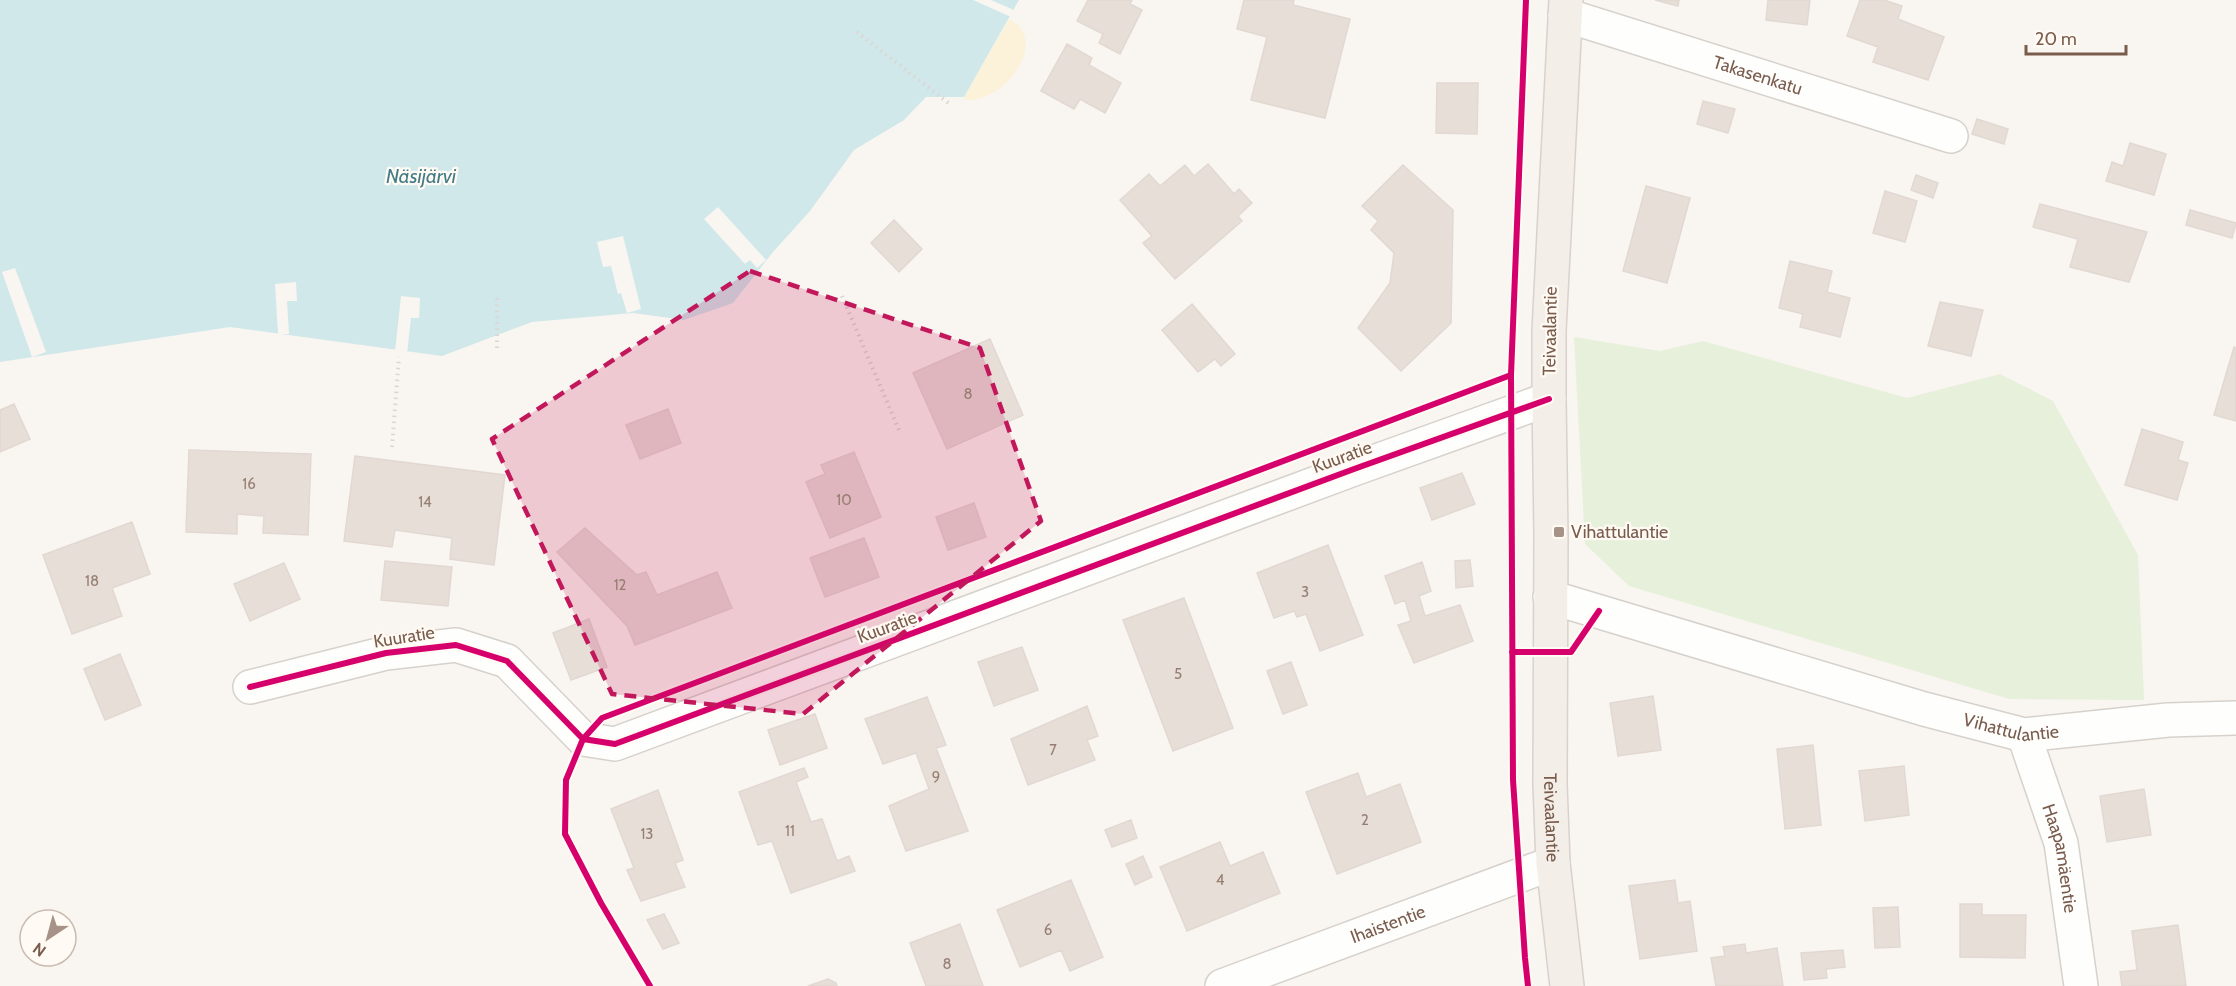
<svg xmlns="http://www.w3.org/2000/svg" width="2236" height="986" font-family="Cabin,sans-serif">
	<rect width="100%" height="100%" fill="#f9f5f0"/>
	<path fill="#e7f0db" d="M1574 337 1660 351 1703 341 1907 398 2000 374 2053 401 2138 555 2144 700 2009 699 1629 586 1585 544Z"/>
	<path fill="#fbf2d9" d="M1009 19C1013 21 1018 25 1021 28 1040 59 996 103 966 100L964 97Z"/>
	<path fill="#d0e8ea" d="M0 0H1019L964 97H926L904 120 854 150 810 211 773 252 733 303 684 320 633 313 532 322 442 356 230 327 0 362Z"/>
	<path fill="#f9f5f0" d="M973 0H991L1014 10 1011 17Z
		M718 207 766 260 757 268 750 260 745 264 704 219Z
		M623 236 641 309 627 313 621 293 618 294 611 266 603 267 597 242Z
		M15 268 46 352 32 357 2 272Z
		M296 282 297 301H287L289 334H278L275 284Z
		M401 296 420 298 419 318H411L407 354 395 352Z"/>
	<path fill="#e6ded7" stroke="#e2d8d2" stroke-width="1.5" d="M1088 0H1132L1130 4 1142 10 1120 54 1099 43 1103 34 1077 21Z
		M1244 0H1294L1293 5 1350 19 1325 118 1251 100 1267 37 1237 29Z
		M1655 0H1679L1678 6Z
		M1768 0H1810L1807 25 1766 20Z
		M1860 0H1884L1902 6 1898 19 1944 37 1928 80 1873 62 1878 47 1847 36Z
		M1067 44 1092 58 1089 65 1121 83 1105 113 1080 99 1074 109 1041 91Z
		M1437 83H1478L1477 134 1436 133Z
		M1703 101 1735 109 1728 133 1697 124Z
		M1977 119 2008 129 2004 144 1972 134Z
		M2130 143 2166 154 2154 195 2106 181 2112 162 2123 166Z
		M1208 164 1234 194 1239 189 1252 203 1238 216 1242 221 1175 279 1143 243 1152 236 1120 200 1149 174 1160 186 1185 165 1194 176Z
		M1403 165 1453 210 1451 323 1401 371 1358 328 1390 283 1394 253 1371 230 1378 221 1362 206Z
		M1916 175 1938 183 1933 198 1911 190Z
		M1646 186 1690 198 1667 283 1623 271Z
		M1885 191 1917 201 1905 242 1873 233Z
		M2040 204 2147 232 2129 282 2070 267 2078 239 2033 227Z
		M2190 210 2236 223 2232 238 2186 225Z
		M894 220 922 249 899 272 871 243Z
		M1790 261 1832 271 1827 292 1850 298 1840 337 1800 327 1803 314 1779 308Z
		M1940 302 1983 310 1971 356 1928 346Z
		M1192 304 1235 354 1221 366 1215 359 1198 372 1162 330Z
		M990 339 1023 415 947 449 913 373Z
		M2234 347 2236 348V421L2214 415Z
		M14 404 30 439 0 452V410Z
		M668 409 681 443 640 459 626 425Z
		M2142 429 2183 442 2178 460 2188 463 2177 500 2125 485Z
		M189 450 311 454 308 535 263 533 264 516 237 514V534L186 532Z
		M854 452 881 517 830 538 806 482 825 474 821 465Z
		M355 456 505 475 494 565 450 559 452 538 395 530 392 547 344 541Z
		M1462 473 1475 504 1432 520 1420 488Z
		M974 503 986 537 948 550 936 517Z
		M132 522 150 574 112 588 122 616 72 634 43 555Z
		M585 528 637 575 646 572 657 595 717 572 732 608 635 645 627 626 557 552Z
		M864 538 879 577 825 597 810 558Z
		M1328 545 1363 635 1320 651 1306 614 1297 617 1294 611 1274 618 1257 573Z
		M1470 560 1473 586 1456 588 1455 561Z
		M385 561 452 567 448 606 381 600Z
		M1422 562 1431 591 1419 596 1425 616 1460 605 1473 641 1414 663 1398 625 1411 621 1405 600 1395 604 1385 576Z
		M284 563 300 599 250 621 234 584Z
		M1184 598 1233 728 1173 751 1123 620Z
		M589 619 607 667 571 680 553 633Z
		M1022 647 1038 690 994 706 978 662Z
		M120 654 141 705 105 720 84 669Z
		M1291 662 1307 705 1283 714 1267 671Z
		M1653 696 1661 750 1618 756 1610 703Z
		M927 697 946 745 936 748 968 831 906 851 889 806 929 789 916 753 883 764 865 719Z
		M1087 706 1098 736 1087 740 1095 760 1028 785 1011 739Z
		M815 714 827 748 780 765 768 730Z
		M1813 745 1821 825 1785 829 1777 749Z
		M1904 766 1909 815 1865 821 1859 771Z
		M804 768 808 777 796 782 811 822 822 819 837 861 849 856 855 871 791 893 772 841 758 845 739 792Z
		M1358 773 1366 797 1400 784 1421 842 1337 874 1306 792Z
		M2144 789 2151 835 2107 842 2100 796Z
		M658 790 683 860 675 863 685 887 641 901 627 870 634 868 611 809Z
		M1131 820 1137 838 1112 847 1105 830Z
		M1220 842 1230 866 1263 852 1280 893 1187 931 1160 867Z
		M1143 856 1152 877 1135 885 1126 864Z
		M1071 880 1103 957 1070 971 1061 950 1020 967 997 910Z
		M1675 880 1678 903 1690 901 1697 951 1640 959 1629 886Z
		M1960 904H1982V915H2026L2025 958 1960 957Z
		M1898 907 1900 947 1875 948 1873 908Z
		M664 914 679 943 663 949 647 920Z
		M960 924 983 986H926L910 943Z
		M2178 925 2186 986H2122L2120 972 2137 970 2132 931Z
		M1745 944 1746 953 1777 948 1783 986H1716L1711 958 1725 956 1723 947Z
		M1843 950 1845 967 1826 969 1827 978 1804 980 1801 953Z
		M828 979 836 983 837 986H808Z"/>
	<g fill="none" stroke-linecap="round" stroke-linejoin="round">
		<defs>
			<g id="minor">
				<path id="s1" d="M1565 15 1951 136"/>
				<path id="s2" d="M1550 597 1924 709 2024 735 2168 720 2236 718"/>
				<path d="M250 687 386 653 456 645 507 661 583 739 615 744 1354 469 1549 399"/>
				<path id="s3" d="M2024 735 2061 843 2081 986"/>
				<path id="s4" d="M1222 986 1553 863"/>
			</g>
			<g id="major">
				<path id="s5" d="M1566 0 1549 331V399L1551 534 1550 784 1553 863 1567 986"/>
			</g>
		</defs>
		<use href="#minor" stroke="#d7d1cb" stroke-width="36"/>
		<use href="#major" stroke="#dad1cc" stroke-width="36"/>
		<path stroke="#dcd5d0" stroke-width="4" stroke-dasharray="1.5 4.5" stroke-linecap="butt" d="M857 32 951 105
			M842 296 899 430
			M497 348V295
			M392 447 399 357"/>
		<use href="#minor" stroke="#fefefd" stroke-width="33"/>
		<use href="#major" stroke="#f3eee8" stroke-width="33"/>
		<defs>
			<path id="cycleway" d="M1526 0 1511 375 1513 780 1525 958 1528 986
				M1512 652H1571L1599 611
				M250 687 386 653 456 645 507 661 583 739 615 744 1354 469 1549 399
				M650 986 601 903 565 834 566 780 583 739 602 718 1511 375"/>
		</defs>
		<use href="#cycleway" stroke="#fffaf3" stroke-width="10"/>
		<use href="#cycleway" stroke="#d6006c" stroke-width="6"/>
	</g>
	<path fill="#c2185b" fill-opacity="0.2" stroke="#c2185b" stroke-width="4.5" stroke-dasharray="12 8" stroke-linejoin="round" d="M750 271 980 348 1041 521 803 714 612 694 492 439Z"/>
	<rect fill="#a69286" stroke="#fffaf3" stroke-width="2" x="1553" y="526" width="12" height="12" rx="3"/>
	<g text-anchor="middle" dominant-baseline="central" stroke-width="4.5" stroke-linejoin="round" paint-order="stroke">
		<g font-size="15" fill="#977e72">
			<text x="968" y="394">8</text>
			<text x="249" y="484">16</text>
			<text x="844" y="500">10</text>
			<text x="425" y="502">14</text>
			<text x="92" y="581">18</text>
			<text x="620" y="585">12</text>
			<text x="1305" y="592">3</text>
			<text x="1178" y="674">5</text>
			<text x="1053" y="750">7</text>
			<text x="936" y="777">9</text>
			<text x="1365" y="820">2</text>
			<text x="790" y="831">11</text>
			<text x="647" y="834">13</text>
			<text x="1220" y="880">4</text>
			<text x="1048" y="930">6</text>
			<text x="947" y="964">8</text>
		</g>
		<g font-size="18" fill="#7a5c4d" stroke="#fffaf3">
			<text stroke="none"><textPath href="#s1" startOffset="202">Takasenkatu</textPath></text>
			<text transform="translate(1550 331) rotate(-89)">Teivaalantie</text>
			<text transform="translate(1342 457) rotate(-20)">Kuuratie</text>
			<text transform="translate(887 627) rotate(-20)">Kuuratie</text>
			<text transform="translate(404 637) rotate(-9)">Kuuratie</text>
			<text stroke="none"><textPath href="#s2" startOffset="480">Vihattulantie</textPath></text>
			<text stroke="none"><textPath href="#s5" startOffset="818">Teivaalantie</textPath></text>
			<text stroke="none"><textPath href="#s3" startOffset="129">Haapamäentie</textPath></text>
			<text stroke="none"><textPath href="#s4" startOffset="177">Ihaistentie</textPath></text>
		</g>
		<g font-size="18" fill="#7a5c4d" stroke="#fffaf3" text-anchor="start">
			<text x="1571" y="532">Vihattulantie</text>
		</g>
		<g font-size="20" font-style="italic" fill="#437c86" stroke="#fffaf3">
			<text x="421" y="176">Näsijärvi</text>
		</g>
	</g>
	<g transform="translate(48 938) rotate(216)"><circle r="28" fill="#fffaf3" stroke="#cabbb1" stroke-width="1.5"/>
	<path d="M0-4.5L10 22L0 15L-10 22Z" fill="#a69286"/>
	<text y="-9" font-size="16" font-weight="bold" text-anchor="middle" fill="#7a5c4d">N</text>
	</g>
	<path d="M2026 45v9h100v-9" fill="none" stroke="#7a5c4d" stroke-width="3"/>
	<text x="2035" y="45" font-size="18" fill="#7a5c4d" stroke="#fffaf3" stroke-width="4.5" paint-order="stroke">20 m</text>
</svg>
